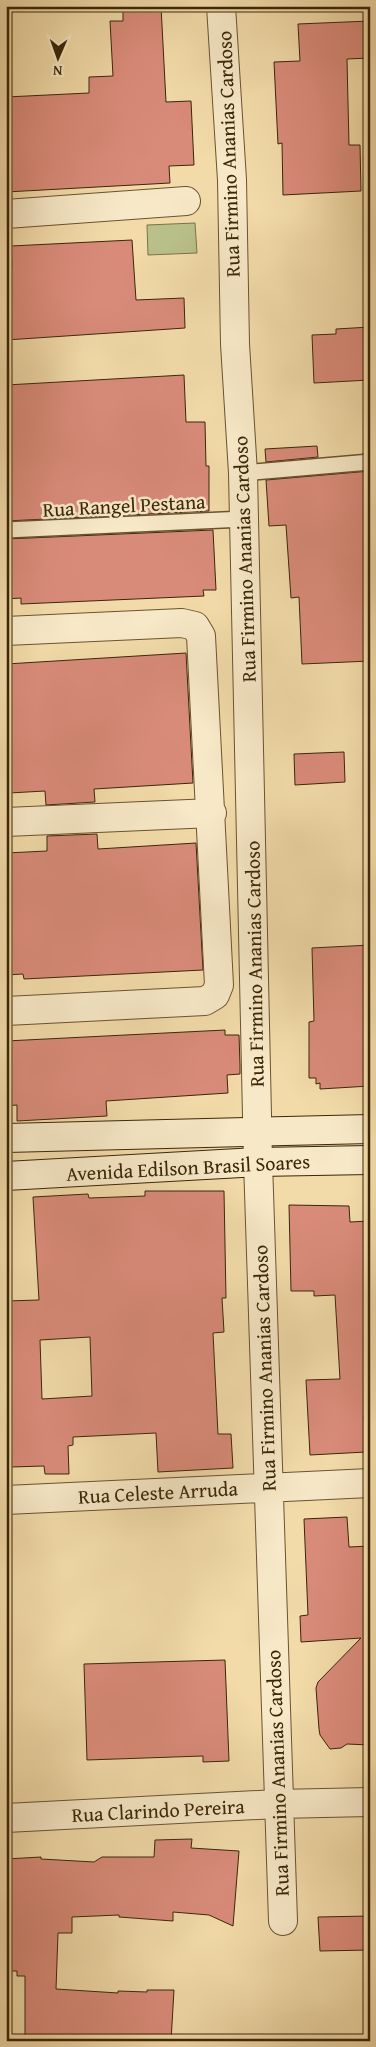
<svg xmlns="http://www.w3.org/2000/svg" width="376" height="2047" font-family="'Gentium Book Plus',serif">
	<rect width="100%" height="100%" fill="#f2dba9"/>
	<filter id="stains"><feTurbulence type="fractalNoise" baseFrequency=".004" numOctaves="4"/><feColorMatrix values="0 0 0 0 .2 0 0 0 0 .09 0 0 0 0 .02 0 0 0 .5 -.17"/></filter>
	<radialGradient id="worn" r=".72"><stop offset=".6" stop-color="#630" stop-opacity="0"/><stop offset="1" stop-color="#630" stop-opacity=".3"/></radialGradient>
	<path fill="#b9c089" stroke="#7a7348" d="M195 223 197 253 148 255 147 225Z"/>
	<path fill="#d98b7a" stroke="#3b2608" fill-rule="evenodd" d="M123 6H161L166 102 191 101 194 165 169 166 170 183 6 192V97L89 93V77L113 76 110 21H123Z
		M370 21V58L347 59 349 145H360L361 191 283 195 282 143 278 144 274 62 300 61 298 24Z
		M132 240 136 300 184 298 185 328 6 340V267H12L11 246Z
		M370 327V380L314 383 312 335 336 334V329Z
		M184 375 186 422H205L206 466H209V511L6 521V385Z
		M317 446 318 457 266 462 265 449Z
		M370 471V661L302 664 299 597 291 598 286 525 269 526 266 480Z
		M213 530 216 590H203L204 596 21 604V598L6 599V539Z
		M186 653 193 783 94 789 95 802 46 805 45 791 9 793 8 787H6V664Z
		M344 752 345 782 295 785 294 754Z
		M97 834 98 849 196 843 203 970 24 979 23 974 6 975V853L47 851V836Z
		M370 945V1086L320 1089V1083L316 1084V1078H309V1022L314 1021 312 948Z
		M225 1030V1035H239L240 1065V1074L227 1075 228 1093 106 1101 107 1116 17 1121V1105L6 1106V1041Z
		M145 1191H224L226 1298H222L224 1332 213 1333 218 1434H231L233 1468 158 1472 156 1433 73 1437V1445L68 1446 69 1474H45L44 1466 11 1467V1460H6V1366H8L6 1301 39 1300 33 1197 88 1194 89 1198 145 1196ZM90 1337 92 1396 42 1399 40 1340Z
		M289 1205 349 1206 350 1222 370 1221V1415L364 1416 366 1452 310 1455 306 1380 340 1379 335 1295 314 1296V1291H291Z
		M347 1517 349 1547 370 1546V1745L347 1744 341 1748 330 1749 320 1735 319 1729 316 1688 318 1682 361 1638 301 1642 300 1616 308 1615 304 1519Z
		M225 1660 229 1761 203 1762V1756L87 1760 84 1664Z
		M192 1839 191 1848 239 1851 233 1926 209 1915 173 1912V1921L119 1917V1915L72 1917V1933H58L56 1989 118 1993V1991L147 1992V1990H174L171 2041H25V1976H17V1971H6V1859L41 1857V1859L94 1862 102 1857H154L155 1840Z
		M370 1916V1950L320 1951 318 1917Z"/>
	<g fill="none" stroke-linecap="round" stroke-linejoin="round">
		<defs>
			<path id="lane" d="M243 473 370 462
				M6 530 244 519"/>
			<path id="street" d="M221 6 232 180 235 344 243 473 258 1162 283 1921
				M6 214 186 201
				M6 631 182 623 195 626 201 636 219 985 215 995 205 1001 6 1011
				M6 822 212 813
				M6 1500 370 1483
				M6 1818 277 1804 370 1802"/>
			<path id="secondary" d="M6 1138 370 1129
				M6 1176 258 1162 370 1160"/>
		</defs>
		<use href="#lane" stroke="#695330" stroke-width="18"/>
		<use href="#street" stroke="#695330" stroke-width="30"/>
		<use href="#secondary" stroke="#3b2608" stroke-width="30"/>
		<use href="#lane" stroke="#f7e8c7" stroke-width="15"/>
		<use href="#street" stroke="#f7e8c7" stroke-width="28"/>
		<use href="#secondary" stroke="#f7e8c7" stroke-width="28"/>
	</g>
	<g text-anchor="middle" dominant-baseline="central" stroke-width="5" stroke-linejoin="round" paint-order="stroke">
		<g font-size="20" fill="#3b2608" stroke="#f7e8c7">
			<text transform="translate(228 154) rotate(-92)">Rua Firmino Ananias Cardoso</text>
			<text transform="translate(124 505) rotate(-3)">Rua Rangel Pestana</text>
			<text transform="translate(244 559) rotate(-92)">Rua Firmino Ananias Cardoso</text>
			<text transform="translate(254 964) rotate(-91)">Rua Firmino Ananias Cardoso</text>
			<text transform="translate(188 1167) rotate(-3)">Avenida Edilson Brasil Soares</text>
			<text transform="translate(264 1368) rotate(-92)">Rua Firmino Ananias Cardoso</text>
			<text transform="translate(158 1492) rotate(-3)">Rua Celeste Arruda</text>
			<text transform="translate(277 1773) rotate(-92)">Rua Firmino Ananias Cardoso</text>
			<text transform="translate(158 1810) rotate(-3)">Rua Clarindo Pereira</text>
		</g>
	</g>
	<rect width="376" height="2047" fill="none" stroke="#f2dba9" stroke-width="25"/>
	<rect x="8" y="8" width="361" height="2032" fill="none" stroke="#3b2608" stroke-width="2.5"/>
	<rect x="12" y="12" width="351" height="2022" fill="none" stroke="#3b2608"/>
	<g transform="translate(58 58) rotate(182)" stroke="#f7e8c7" stroke-width="4" paint-order="stroke">
	<path d="M0-4L9 19L0 12L-9 19Z" fill="#3b2608"/>
	<text y="-8" font-size="14" font-weight="bold" text-anchor="middle" fill="#3b2608">N</text>
	</g>
	<rect width="100%" height="100%" filter="url(#stains)"/>
	<rect width="100%" height="100%" fill="url(#worn)"/>
</svg>
